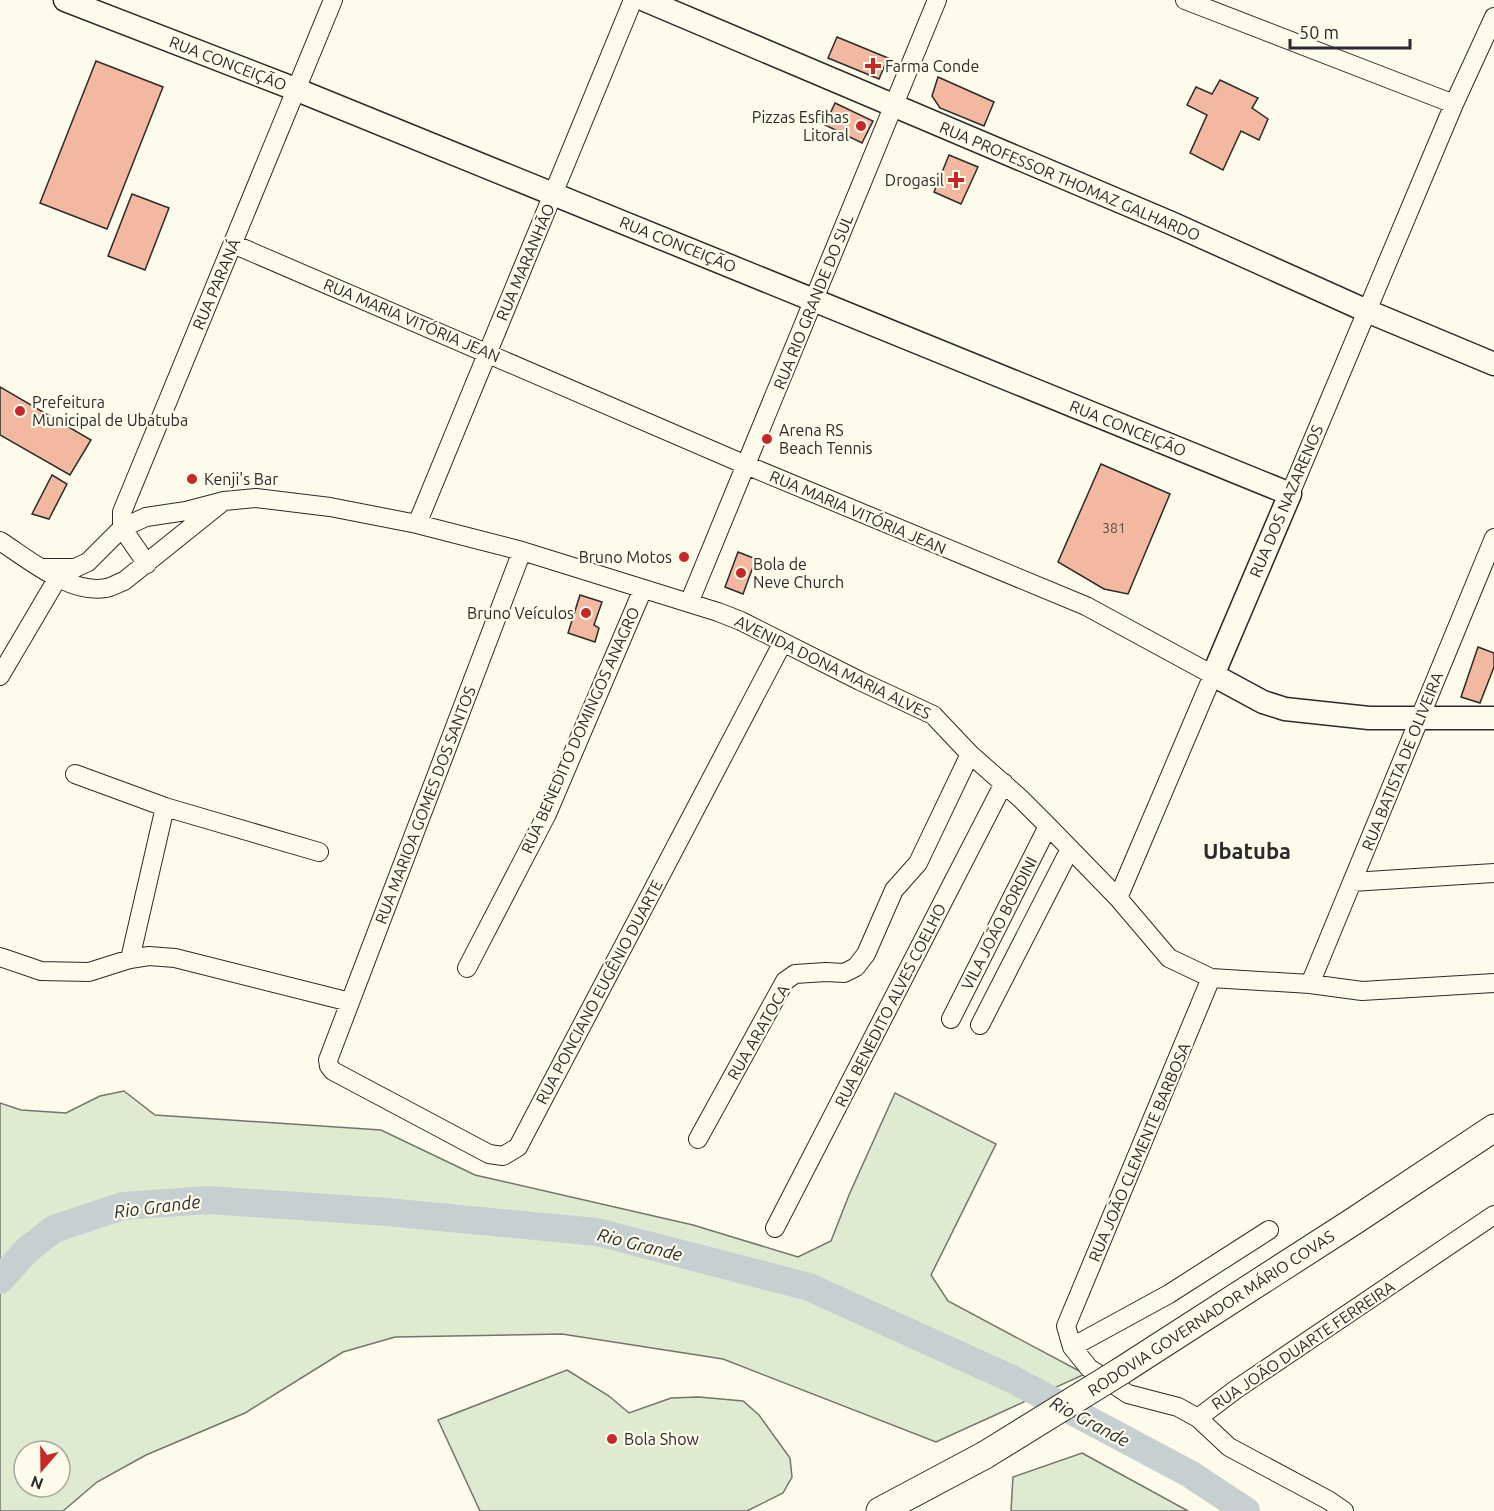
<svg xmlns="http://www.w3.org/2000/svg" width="1494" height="1511" font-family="Ubuntu,sans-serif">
	<rect width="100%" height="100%" fill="#fdfbea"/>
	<path fill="#deebd1" stroke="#74746e" stroke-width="1.5" fill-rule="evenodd" d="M124 1091 155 1115 381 1130 475 1175 693 1225 798 1257 831 1241 849 1195 895 1093 996 1144 931 1275 948 1301 1085 1374 936 1442 723 1359 562 1334 395 1337 343 1352 245 1413 146 1455 97 1482 63 1511H0V1103L21 1110 66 1113 100 1096ZM24 1451H60V1487H24Z
		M567 1370 609 1396 629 1413 671 1398 699 1397 743 1401 759 1415 790 1458 792 1477 783 1493 747 1511H480L438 1420Z
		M1082 1453 1188 1511H1011L1013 1477Z"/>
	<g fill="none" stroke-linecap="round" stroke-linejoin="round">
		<path stroke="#c7d0d0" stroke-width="28" d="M0 1280 27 1250 54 1229 123 1206 208 1200 387 1212 597 1232 809 1287 1012 1379 1190 1474 1246 1511"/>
	</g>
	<path fill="#f2b8a0" stroke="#2b2b2b" stroke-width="1.5" d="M837 37 888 58 879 79 828 58Z
		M96 61 163 87 107 229 40 203Z
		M938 77 994 102 984 126 940 108 932 96Z
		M1220 80 1258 98 1252 108 1268 119 1259 140 1241 131 1223 170 1190 153 1207 115 1187 105 1196 87 1212 94Z
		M835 103 873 121 862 143 825 125Z
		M949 155 978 167 961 204 934 192Z
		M132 194 169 208 145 270 108 256Z
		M0 387 91 440 70 475 0 435Z
		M1101 464 1170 494 1128 594 1104 589 1058 562Z
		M52 475 67 484 49 519 32 514Z
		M738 552 756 559 743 594 725 587Z
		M580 595 602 602 594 625 599 628 595 642 568 633Z
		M1478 647 1494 653V667L1480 703 1461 697Z"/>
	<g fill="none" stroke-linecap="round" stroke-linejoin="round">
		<defs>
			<path id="minor" d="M1185 0 1454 104
				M233 244 746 465 1086 606 1213 675 1118 898
				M1290 494 1454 104 1494 17
				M417 524 633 0
				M0 541C28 559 71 595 106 588 112 587 118 583 124 581L220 504
				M522 551 328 1060 329 1066 333 1071 489 1154 503 1156 518 1147 783 642
				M147 564 122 528V512L333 0
				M43 568H75L88 562 122 528 146 517 186 511 224 501 256 498 330 507 417 524 522 551 718 612 741 621 860 681 933 715 970 754 1021 799 1048 826 1118 898 1169 958 1211 978 1310 984 1362 991 1494 983
				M689 603 937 0
				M0 676 63 569
				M75 774 165 807 319 852
				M1352 882 1494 873
				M0 957 41 971 89 972 130 959 149 956 175 958 350 1002
				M130 959 165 807
				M467 968 547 814 643 589
				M1310 984 1494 538
				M951 1019 1048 826
				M980 1025 1070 849
				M698 1139 785 981 795 974 826 972 844 973 856 967 866 954 894 890 918 863 970 754
				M775 1228 1004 783
				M1072 1347 1169 1294 1269 1230
				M1198 1418 1178 1407 1128 1394 1089 1368 1072 1347 1066 1326 1211 978
				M1344 1511 1328 1500 1229 1447 1198 1418 1235 1390 1494 1215"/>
			<path id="major" d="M65 0 295 89 1290 494 1213 675 1263 702 1285 709 1369 718H1494
				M645 0 1171 223 1367 311 1494 364"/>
			<path id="highway" d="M1121 1371 1354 1221 1494 1128
				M880 1511 985 1455"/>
		</defs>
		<use href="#minor" stroke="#2b2b2b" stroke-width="20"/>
		<use href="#major" stroke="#2b2b2b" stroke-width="25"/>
		<use href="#highway" stroke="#2b2b2b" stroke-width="29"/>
		<use href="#minor" stroke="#fdfbea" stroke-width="18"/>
		<use href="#major" stroke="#fdfbea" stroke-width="22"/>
		<use href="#highway" stroke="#fdfbea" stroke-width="27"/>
		<defs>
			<path id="highway-bridge" d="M985 1455 1121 1371"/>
		</defs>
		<use href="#highway-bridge" stroke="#2b2b2b" stroke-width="29" stroke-linecap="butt"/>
		<use href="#highway-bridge" stroke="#fdfbea" stroke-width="27"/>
	</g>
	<g fill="#c62828" stroke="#fdfbea" stroke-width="2">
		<path d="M870 57h6v6h6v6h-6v6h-6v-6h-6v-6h6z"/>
		<circle cx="861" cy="126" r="6"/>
		<path d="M953 171h6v6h6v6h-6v6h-6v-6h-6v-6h6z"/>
		<circle cx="20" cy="411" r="6"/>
		<circle cx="767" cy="439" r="6"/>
		<circle cx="192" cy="479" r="6"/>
		<circle cx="684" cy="557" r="6"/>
		<circle cx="741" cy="573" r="6"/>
		<circle cx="586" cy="613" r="6"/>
		<circle cx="612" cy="1439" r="6"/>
	</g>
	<g text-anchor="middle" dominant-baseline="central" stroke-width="4.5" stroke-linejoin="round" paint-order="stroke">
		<g font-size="14" fill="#5d4e48">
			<text x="1114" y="528">381</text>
		</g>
		<g font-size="16" fill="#2b2b2b" stroke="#fdfbea">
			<text transform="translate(228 63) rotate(21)">RUA CONCEIÇÃO</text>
			<text transform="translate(1070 181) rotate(23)">RUA PROFESSOR THOMAZ GALHARDO</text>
			<text transform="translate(678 244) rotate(22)">RUA CONCEIÇÃO</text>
			<text transform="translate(525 262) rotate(-67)">RUA MARANHÃO</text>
			<text transform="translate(216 284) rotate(-67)">RUA PARANÁ</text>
			<text transform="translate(813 302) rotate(-68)">RUA RIO GRANDE DO SUL</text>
			<text transform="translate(412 320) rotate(23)">RUA MARIA VITÓRIA JEAN</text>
			<text transform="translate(1128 428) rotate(22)">RUA CONCEIÇÃO</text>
			<text transform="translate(1286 501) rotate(-67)">RUA DOS NAZARENOS</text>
			<text transform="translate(858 512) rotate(23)">RUA MARIA VITÓRIA JEAN</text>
			<text transform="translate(833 667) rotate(26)">AVENIDA DONA MARIA ALVES</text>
			<text transform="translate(580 730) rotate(-66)">RUA BENEDITO DOMINGOS ANAGRO</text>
			<text transform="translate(1402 761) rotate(-68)">RUA BATISTA DE OLIVEIRA</text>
			<text transform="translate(425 805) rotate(-69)">RUA MARIOA GOMES DOS SANTOS</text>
			<text transform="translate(999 923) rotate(-63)">VILA JOÃO BORDINI</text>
			<text transform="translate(599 992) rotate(-62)">RUA PONCIANO EUGÊNIO DUARTE</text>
			<text transform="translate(890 1005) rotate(-63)">RUA BENEDITO ALVES COELHO</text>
			<text transform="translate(758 1032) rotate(-60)">RUA ARATOCA</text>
			<text transform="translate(1139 1152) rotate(-67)">RUA JOÃO CLEMENTE BARBOSA</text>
			<text transform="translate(1211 1313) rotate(-33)">RODOVIA GOVERNADOR MÁRIO COVAS</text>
			<text transform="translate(1303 1345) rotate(-34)">RUA JOÃO DUARTE FERREIRA</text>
		</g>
		<g font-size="16" fill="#2b2b2b" stroke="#fdfbea" text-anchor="start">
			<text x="885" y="66">Farma Conde</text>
			<text x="849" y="117" text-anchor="end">Pizzas Esfihas<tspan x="849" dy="18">Litoral</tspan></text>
			<text x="944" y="180" text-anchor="end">Drogasil</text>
			<text x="32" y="402">Prefeitura<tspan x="32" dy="18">Municipal de Ubatuba</tspan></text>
			<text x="779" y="430">Arena RS<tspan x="779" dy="18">Beach Tennis</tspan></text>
			<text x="204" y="479">Kenji's Bar</text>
			<text x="672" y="557" text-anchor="end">Bruno Motos</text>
			<text x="753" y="564">Bola de<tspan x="753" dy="18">Neve Church</tspan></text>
			<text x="574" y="613" text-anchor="end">Bruno Veículos</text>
			<text x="624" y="1439">Bola Show</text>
		</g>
		<g font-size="18" font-style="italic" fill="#2b2b2b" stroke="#fdfbea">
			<text transform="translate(157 1206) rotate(-7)">Rio Grande</text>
			<text transform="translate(640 1244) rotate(14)">Rio Grande</text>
			<text transform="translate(1090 1421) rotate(28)">Rio Grande</text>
		</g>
		<g font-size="22" font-weight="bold" fill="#2b2b2b" stroke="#fdfbea">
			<text x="1247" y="850">Ubatuba</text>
		</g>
	</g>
	<g transform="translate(42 1469) rotate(200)"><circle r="28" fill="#fdfbea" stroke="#a9a89e" stroke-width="1.5"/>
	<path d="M0-4.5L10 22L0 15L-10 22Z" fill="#c62828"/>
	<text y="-9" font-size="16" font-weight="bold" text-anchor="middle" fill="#2b2b2b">N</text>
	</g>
	<path d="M1290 39v9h120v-9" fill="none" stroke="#2b2b2b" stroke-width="3"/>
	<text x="1299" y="39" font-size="18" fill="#2b2b2b" stroke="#fdfbea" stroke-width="4.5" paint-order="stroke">50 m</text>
</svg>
